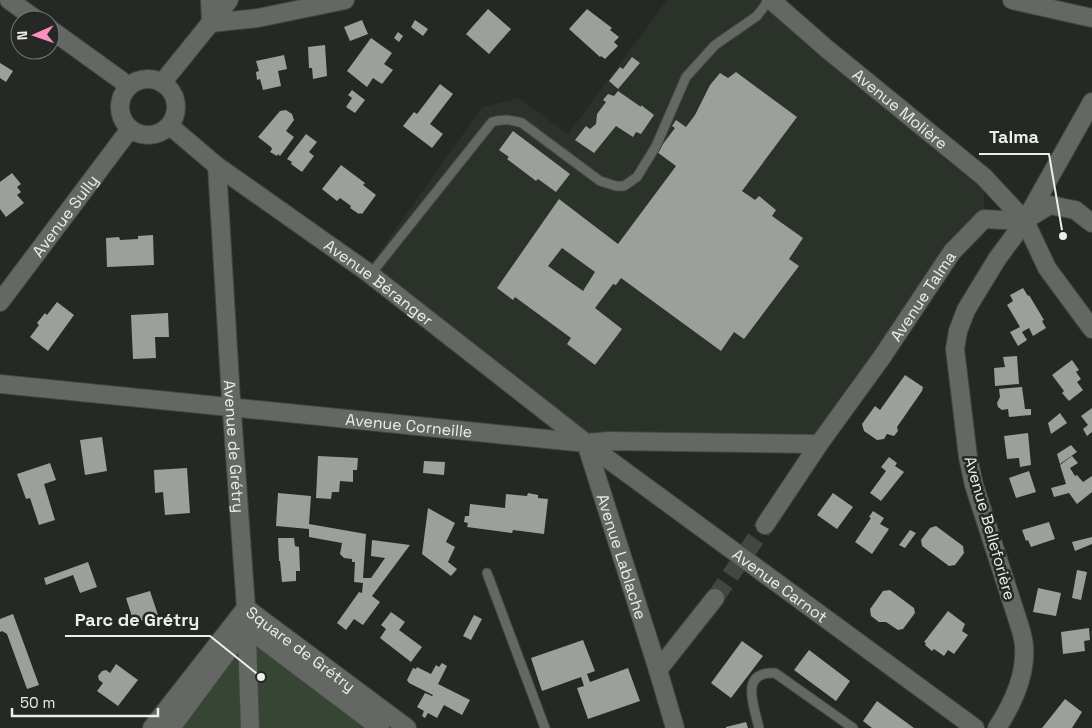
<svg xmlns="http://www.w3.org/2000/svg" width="1092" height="728" font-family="'Space Grotesk',sans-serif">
	<rect width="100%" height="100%" fill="#252824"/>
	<path fill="#2a3229" d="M667 0H774L984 177V219L819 444 586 443 366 271 482 107 519 98 568 134Z"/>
	<path fill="#364534" d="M246 627 380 728H171Z"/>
	<path fill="#9ca09b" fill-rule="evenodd" d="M488 9 511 29 489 54 466 34Z
		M587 9 612 28 610 30 619 37 614 42 618 46 605 59 601 56 600 57 569 29Z
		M362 20 368 34 350 41 344 27Z
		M415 20 428 29 423 36 411 27Z
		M398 32 403 36 399 42 394 38Z
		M371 38 392 53 384 64 393 70 382 84 373 78 367 87 347 71Z
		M325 45 327 76 313 79 312 68H309L308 47Z
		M284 55 287 69 278 71 281 86 263 90 260 79 257 80 256 72 259 71 256 61Z
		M632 57 640 63 618 89 609 81 620 67 623 69Z
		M0 63 13 71 6 82 0 78Z
		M736 72 797 117 742 191 755 200 759 196 776 210 772 216 803 238 789 259 799 266 744 339 734 332 721 351 621 278 616 285 613 284 595 308 622 329 595 365 567 344 571 338 515 297 513 300 497 288 559 199 618 244 676 166 657 152 675 128 672 126 676 120 686 127 695 115 710 85 720 73 728 78ZM562 248 595 272 583 291 548 266Z
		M440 84 453 94 430 124 443 134 432 148 403 126 414 112 417 114Z
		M352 90 365 100 355 113 346 107 352 98 348 95Z
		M618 91 641 107V105L654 115 641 134 636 132 633 137 616 126 594 153 575 140 586 126 590 129 596 124 597 114 606 102 603 100 608 94 614 96Z
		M286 110 292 114 294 120 286 131 294 137 280 156 278 154 277 156 270 152 272 149 271 147 258 137 280 111Z
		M513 131 570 174 556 192 538 179 536 181 507 159 509 157 499 150Z
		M306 134 317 142 309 152 314 156 302 172 291 164 292 162 287 159Z
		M341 165 365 183 363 185 376 195 362 214 360 213 359 214 350 208 351 206 340 198 337 201 322 189Z
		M12 173 21 184 17 187 21 192 17 195 24 203 6 217 0 209V182Z
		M153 235 154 265 107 267 106 238 119 237 120 240 138 239V236Z
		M1023 288 1028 296 1029 295 1044 320 1042 321 1046 328 1033 336 1029 328 1022 332 1027 340 1018 346 1010 332 1020 327 1007 305 1013 301 1010 295Z
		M57 302 74 315 48 351 30 337 39 325 37 323 45 313 47 315Z
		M168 313 169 337H155L156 358 133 359 131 315Z
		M1017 356 1019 384 995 386 994 368 1005 367 1003 357Z
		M1072 360 1079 370 1076 372 1081 379 1077 382 1083 390 1069 401 1062 393 1064 391 1052 375Z
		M905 375 923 387 922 391 897 427 898 431 894 436 887 434 884 439 877 440 864 431 862 424 875 406 880 410Z
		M1022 387 1025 409H1031V415L1009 417 1008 409 1002 410 998 407 997 403 1000 397 999 389Z
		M1092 408V432L1087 436 1083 429 1088 425 1081 416Z
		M1060 413 1067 423 1051 434 1048 423Z
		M1028 433 1031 465 1020 467 1019 458 1007 459 1004 436Z
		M102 437 107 471 85 475 80 440Z
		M1071 445 1077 452 1060 464 1057 454Z
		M318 456 358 458 357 470H353V482L340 481 339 492H332L331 499 316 498Z
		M1072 456 1078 463 1070 468 1075 476 1077 475 1083 482 1092 476V492L1077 504 1069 493 1054 497 1051 488 1066 484 1060 465Z
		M889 457 897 463 895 466 904 472 881 501 870 493 886 471 881 467Z
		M424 461 445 462 444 475 423 473Z
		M50 463 56 480 44 484 55 520 39 525 30 498 26 499 17 474Z
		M187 468 190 513 165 515 163 492 155 493 154 470Z
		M1029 471 1036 492 1016 498 1009 478Z
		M278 493 311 496 309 524 366 534 363 578H371L385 558 371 556 372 540 410 545 372 596 380 602 363 625 354 619 346 630 337 623 359 592 362 593 363 583 354 582 355 562H352V559L344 558 340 554 342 543 309 537V529L276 526Z
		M528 493 538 495V498L548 499 544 534 513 530 512 533 467 527 468 523 464 522 465 516H469L470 504 505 508 506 494 527 496Z
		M833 493 853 507 837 529 817 515Z
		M428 508 455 523 446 542 455 547 448 562 457 569 451 576 422 554Z
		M873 511 884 518 880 524 889 529 872 554 855 542 871 518 869 517Z
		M1049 522 1055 539 1031 547 1028 540 1026 541 1022 530Z
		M936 526 963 546 964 553 955 565 949 566 922 546 921 540 930 528Z
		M910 530 916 533 905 548 899 545Z
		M1092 537V544L1075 551 1072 542Z
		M278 538H294L295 546 299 547 300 571H296V581L282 582 280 561H279Z
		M88 562 97 587 80 593 73 575 46 585 44 578Z
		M1077 570 1087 572 1081 600 1072 598Z
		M1038 588 1061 593 1056 616 1033 612Z
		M890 590 914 608 915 613 903 629 898 630 886 622H879L871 616 870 609 883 591Z
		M150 591 158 615 134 623 126 598Z
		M948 611 965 624 962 631 968 635 954 654 948 650 944 656 934 649 932 651 925 645 926 643 924 642Z
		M391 612 405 622 399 630 422 647 411 662 380 638 386 629 381 625Z
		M13 614 39 685 27 689 7 634 2 631 0 632V619Z
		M474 615 482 619 471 640 463 636Z
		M1089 628 1090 640 1084 641 1085 651 1063 654 1061 632Z
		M583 640 595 671 587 674 590 682 628 668 640 701 588 719 577 688 584 686 581 677 542 691 531 658Z
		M742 641 763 656 731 698 711 683Z
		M809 650 850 681 836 701 794 670Z
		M442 663 447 666 438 684 470 700 462 715 444 705 437 718 428 713 425 718 422 716 424 711 417 707 425 693 432 696 433 695 409 683 407 680 413 668 416 669 417 667 431 674 436 665 439 667Z
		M116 664 138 680 118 706 97 691 103 683 99 680 98 676 102 671 106 670 110 673Z
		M1065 699 1082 712 1072 728H1042Z
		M877 701 914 728H872L863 721Z
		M746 722 748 728H726V727Z"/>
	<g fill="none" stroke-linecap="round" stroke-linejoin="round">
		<path stroke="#434642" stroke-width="18" stroke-dasharray="18 9" stroke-linecap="butt" d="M715 598 765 525"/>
		<defs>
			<path id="lane" d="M370 275 492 122C503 119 511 119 522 123L600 181 616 186H624L637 177 656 146 686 77 715 45 757 16 769 0
				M487 573 545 728
				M759 728C754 706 739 671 775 673L853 728"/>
			<g id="street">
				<path d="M9 0 37 20"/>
				<path d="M210 0 211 23"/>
				<path id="s1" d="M771 0 827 49 984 177 1025 221 1047 268 1092 329"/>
				<path d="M1012 0 1092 18"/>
				<path d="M211 23 258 18 345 0"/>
				<path d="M50 29 129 86"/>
				<circle cx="148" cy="107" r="28"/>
				<path d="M162 83 229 0"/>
				<path id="s2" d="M170 126 217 166 366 271 586 443 975 728"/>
				<path id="s3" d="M217 166 231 399 246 608 250 728"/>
				<path d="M1025 220 1050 205 1075 210 1092 223"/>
				<path id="s4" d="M0 302 130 129"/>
				<path id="s5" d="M0 384 586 443 609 441 819 444"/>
				<path id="s6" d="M586 443 658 670"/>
				<path id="s7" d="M765 525 819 444 882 357 952 252 984 219 1025 221"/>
				<path id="s8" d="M152 728 246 608 407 728"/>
				<path d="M171 728 246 627 380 728"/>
				<path d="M675 728 658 670 715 598"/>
				<path d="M997 728C1012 705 1026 675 1024 647 1024 639 1021 631 1019 624L974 485 968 457 955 349 958 331 966 310 997 259 1025 221 1092 102"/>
			</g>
		</defs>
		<use href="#lane" stroke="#434643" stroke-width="11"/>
		<use href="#street" stroke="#434643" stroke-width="20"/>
		<use href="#lane" stroke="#646763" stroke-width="9"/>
		<use href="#street" stroke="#646763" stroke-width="18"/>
	</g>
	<g text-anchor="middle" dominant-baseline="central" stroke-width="5" stroke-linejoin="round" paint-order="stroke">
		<g font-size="16" fill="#eceeec" stroke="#252824">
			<text stroke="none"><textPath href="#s1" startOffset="169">Avenue Molière</textPath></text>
			<text stroke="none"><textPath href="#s4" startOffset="108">Avenue Sully</textPath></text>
			<text stroke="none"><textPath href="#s2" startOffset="261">Avenue Béranger</textPath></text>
			<text stroke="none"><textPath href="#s7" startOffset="278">Avenue Talma</textPath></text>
			<text stroke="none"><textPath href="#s5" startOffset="411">Avenue Corneille</textPath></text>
			<text stroke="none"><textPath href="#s3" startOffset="281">Avenue de Grétry</textPath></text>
			<text transform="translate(990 528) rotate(74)">Avenue Belleforière</text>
			<text stroke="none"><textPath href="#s6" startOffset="119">Avenue Lablache</textPath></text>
			<text stroke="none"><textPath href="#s2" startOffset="764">Avenue Carnot</textPath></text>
			<text stroke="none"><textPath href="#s8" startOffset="221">Square de Grétry</textPath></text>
		</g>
	</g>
	<path fill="none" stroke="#eceeec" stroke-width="2" d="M1063 236L1049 154H979M261 677L210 636H65"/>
	<g fill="#eceeec" stroke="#252824" stroke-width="2">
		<circle cx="1063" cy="236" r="5"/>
		<circle cx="261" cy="677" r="5"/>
	</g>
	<g font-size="18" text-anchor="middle" font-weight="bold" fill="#eceeec" stroke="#252824" stroke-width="5" stroke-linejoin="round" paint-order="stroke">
		<text x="1014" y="143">Talma</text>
		<text x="137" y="626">Parc de Grétry</text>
	</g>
	<g transform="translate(35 35) rotate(268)"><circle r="24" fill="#252824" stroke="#757774"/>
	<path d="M0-4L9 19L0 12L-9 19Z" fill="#fc8fc1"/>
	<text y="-8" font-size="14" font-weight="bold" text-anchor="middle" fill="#eceeec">N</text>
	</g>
	<path d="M12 708v8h146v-8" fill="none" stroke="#eceeec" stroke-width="2.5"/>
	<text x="20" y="708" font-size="15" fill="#eceeec" stroke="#252824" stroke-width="4" paint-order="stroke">50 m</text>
</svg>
